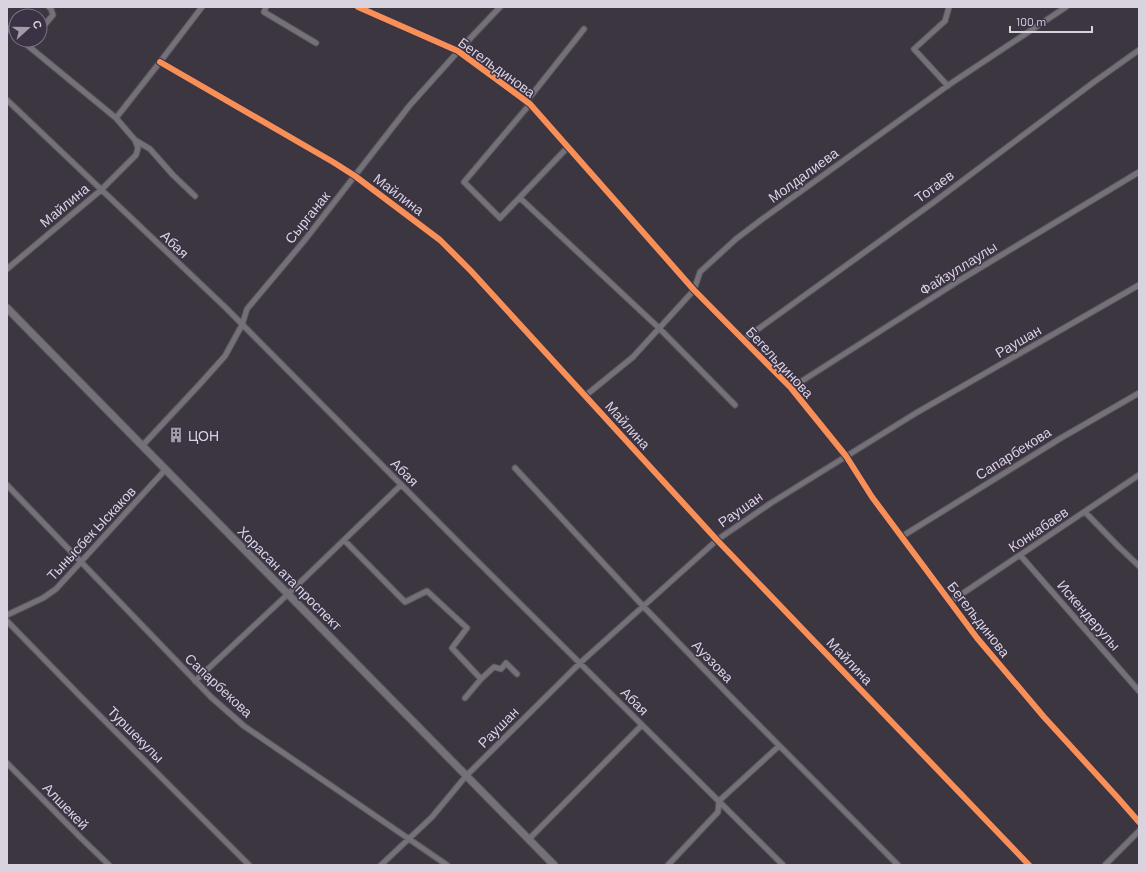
<svg xmlns="http://www.w3.org/2000/svg" width="1146" height="872" font-family="Barlow,sans-serif">
	<rect width="100%" height="100%" fill="#3c3641"/>
	<g fill="none" stroke-linecap="round" stroke-linejoin="round">
		<defs>
			<path id="minor" d="M266 7 264 12 316 43
				M358 7 458 51 530 104 694 290 791 388 846 456 872 497 977 638 1044 717 1118 798 1139 822
				M7 28 16 35
				M40 30 53 15 51 9 49 7
				M27 45 31 40
				M160 62 333 162 355 176 440 240 471 271 717 540 1029 865
				M948 86 914 49 945 21 949 7
				M7 100 226 308 465 549 783 865
				M526 102 584 29
				M530 104 464 182 500 218 568 147
				M116 118 160 62 202 7
				M135 140 150 149 173 175 195 196
				M520 198 659 328 735 405
				M7 269 101 190 136 155 138 148 135 140 116 118 21 40
				M743 340 934 202 1094 82 1139 50
				M791 388 960 280 1139 172
				M585 396 633 357 694 290 700 272 736 239 761 220 950 84 1066 7
				M142 446 199 385 225 356 242 325 247 309 304 241 410 105 463 46 500 7
				M515 468 643 606 729 695 898 865
				M7 485 211 697 244 726 447 865
				M1085 512 1119 547 1139 566
				M901 537 1061 438 1139 393
				M344 540 405 602 427 591 467 628 452 648 481 679 494 667 501 669 506 663 517 674
				M1020 555 1139 691
				M950 602 1139 475
				M7 615 43 598 56 589 165 470
				M7 621 83 699 249 865
				M195 681 288 594 401 485
				M465 698 481 679
				M7 763 81 838 109 865
				M529 839 642 725
				M381 865 432 817 466 776 580 663 717 540 771 503 916 413 1139 285
				M668 865 718 812 719 801 779 746
				M1105 865 1139 831"/>
			<path id="secondary" d="M7 308 554 865"/>
		</defs>
		<use href="#minor" stroke="#57535c" stroke-width="7"/>
		<use href="#secondary" stroke="#57535c" stroke-width="9"/>
		<use href="#minor" stroke="#757178" stroke-width="5"/>
		<use href="#secondary" stroke="#757178" stroke-width="7"/>
		<defs>
			<path id="cycleway" d="M358 7 458 51 530 104 694 290 791 388 846 456 872 497 977 638 1044 717 1118 798 1139 822
				M160 62 333 162 355 176 440 240 471 271 717 540 1029 865"/>
		</defs>
		<use href="#cycleway" stroke="#3c3245" stroke-width="8"/>
		<use href="#cycleway" stroke="#f78f57" stroke-width="6"/>
	</g>
	<defs>
		<symbol id="building-bare" viewBox="-9 -9 18 18"><path d="M-4-6H4V6H1V3H-1V6H-4ZM-2.5-4.3h1.7v1.8h-1.7ZM.8-4.3h1.7v1.8H.8ZM-2.5-1h1.7V.8h-1.7ZM.8-1h1.7V.8H.8Z" fill="#a29ca8" stroke="#3c3245" stroke-width="2.5" paint-order="stroke"/></symbol>
	</defs>
	<g fill-rule="evenodd">
		<use href="#building-bare" x="165" y="424" width="22" height="22"/>
	</g>
	<g text-anchor="middle" dominant-baseline="central" stroke-width="3" stroke-linejoin="round" paint-order="stroke">
		<g font-size="14" fill="#d9d3df" stroke="#3c3245">
			<text transform="translate(497 67) rotate(36)">Бегельдинова</text>
			<text transform="translate(803 175) rotate(-36)">Молдалиева</text>
			<text transform="translate(934 186) rotate(-36)">Тотаев</text>
			<text transform="translate(399 194) rotate(37)">Майлина</text>
			<text transform="translate(64 205) rotate(-40)">Майлина</text>
			<text transform="translate(307 217) rotate(-51)">Сырганак</text>
			<text transform="translate(175 244) rotate(44)">Абая</text>
			<text transform="translate(958 268) rotate(-32)">Файзуллаулы</text>
			<text transform="translate(1018 341) rotate(-30)">Раушан</text>
			<text transform="translate(780 362) rotate(47)">Бегельдинова</text>
			<text transform="translate(628 425) rotate(48)">Майлина</text>
			<text transform="translate(1013 453) rotate(-32)">Сапарбекова</text>
			<text transform="translate(405 472) rotate(45)">Абая</text>
			<text transform="translate(740 509) rotate(-35)">Раушан</text>
			<text transform="translate(1038 529) rotate(-34)">Конкабаев</text>
			<text transform="translate(91 533) rotate(-47)">Тынысбек Ыскаков</text>
			<text transform="translate(290 578) rotate(45)">Хорасан ата проспект</text>
			<text transform="translate(1089 615) rotate(49)">Искендерулы</text>
			<text transform="translate(979 619) rotate(52)">Бегельдинова</text>
			<text transform="translate(713 661) rotate(46)">Ауэзова</text>
			<text transform="translate(850 661) rotate(46)">Майлина</text>
			<text transform="translate(219 685) rotate(43)">Сапарбекова</text>
			<text transform="translate(635 701) rotate(45)">Абая</text>
			<text transform="translate(498 727) rotate(-45)">Раушан</text>
			<text transform="translate(136 734) rotate(45)">Туршекулы</text>
			<text transform="translate(66 806) rotate(46)">Алшекей</text>
		</g>
		<g font-size="14" fill="#d9d3df" stroke="#3c3245" text-anchor="start">
			<text x="188" y="435">ЦОН</text>
		</g>
	</g>
	<rect width="1146" height="872" fill="none" stroke="#d9d3df" stroke-width="16"/>
	<g transform="translate(28 28) rotate(69)"><circle r="19" fill="#3c3245" stroke="#7b7283"/>
	<path d="M0-3L7 15L0 10L-7 15Z" fill="#a29ca8"/>
	<text y="-6" font-size="11" font-weight="bold" text-anchor="middle" fill="#d9d3df">С</text>
	</g>
	<path d="M1010 26v6h82v-6" fill="none" stroke="#d9d3df" stroke-width="2"/>
	<text x="1016" y="26" font-size="12" fill="#d9d3df" stroke="#3c3245" stroke-width="3" paint-order="stroke">100 m</text>
</svg>
